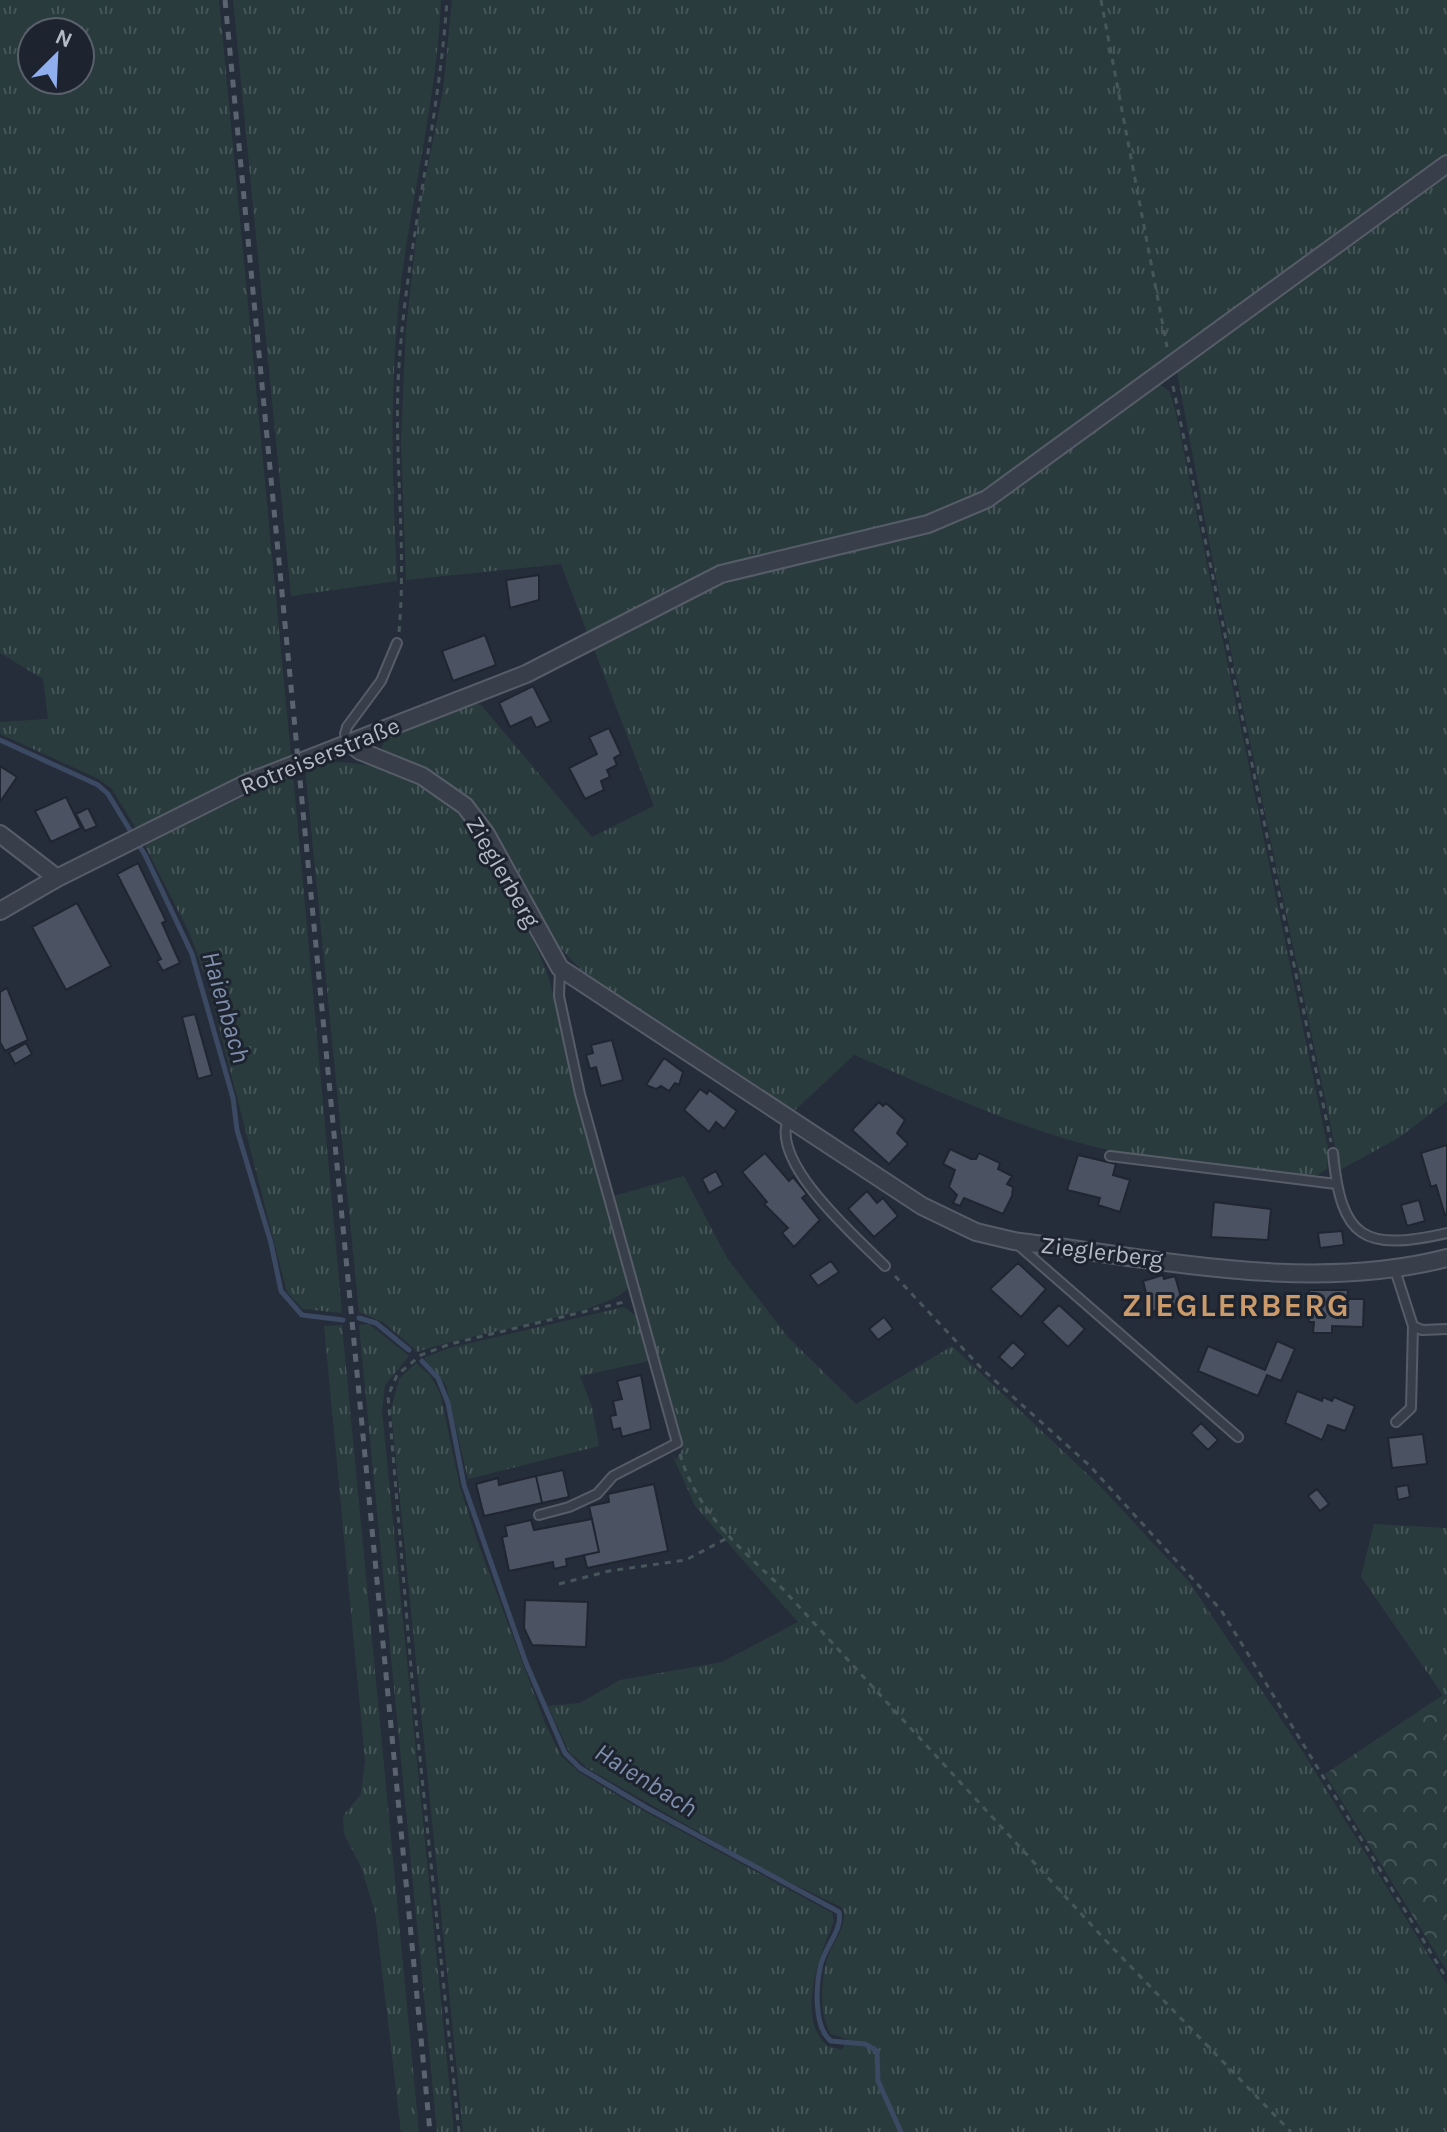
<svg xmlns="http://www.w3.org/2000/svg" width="1447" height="2132" font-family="Karla,sans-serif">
	<defs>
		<pattern id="grass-tufts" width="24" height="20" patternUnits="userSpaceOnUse" patternTransform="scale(2)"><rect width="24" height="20" fill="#2a3b3d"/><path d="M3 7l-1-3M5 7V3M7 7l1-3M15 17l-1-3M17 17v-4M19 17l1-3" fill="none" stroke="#465558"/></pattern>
		<pattern id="forest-crowns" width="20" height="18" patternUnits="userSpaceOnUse" patternTransform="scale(2)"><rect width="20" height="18" fill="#2a3b3d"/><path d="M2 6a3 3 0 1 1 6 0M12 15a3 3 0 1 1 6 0" fill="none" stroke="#465558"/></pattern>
	</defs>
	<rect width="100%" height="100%" fill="#252d3a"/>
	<path fill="url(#grass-tufts)" fill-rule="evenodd" d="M0 0H219L291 755 136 828 111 788 97 778 0 734V722L48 719 43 679 0 653ZM32 32H80V80H32Z
		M233 0H441C437 95 413 189 401 283 389 382 392 481 397 581L291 596Z
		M452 0H1447V157L974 498C895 531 812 538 731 563 681 578 634 610 588 635L561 564 406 580 401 440 406 329 420 205 443 91Z
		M1447 172V1101L1400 1137 1340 1170 1218 589 1177 372Z
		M1160 385 1170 392 1175 409 1328 1149 1327 1169 1318 1175C1245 1173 1158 1163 1088 1145 1007 1124 930 1087 854 1055L793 1112 585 974 551 938C526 892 504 830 463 795 444 778 391 759 382 748L384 740 389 736 473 703 481 705 592 837 654 806 594 649 726 580 906 538 965 518 998 501Z
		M329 762C384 761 448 786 478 835 490 854 499 875 510 895 524 923 539 950 549 979L627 1280V1289C607 1314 460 1335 418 1352L383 1322 359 1312 305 768Z
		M293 773 342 1313 303 1309 287 1292 208 984 189 932 144 844Z
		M684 1176 727 1258 787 1336 856 1404 952 1346 1101 1487 1190 1583 1301 1749 1447 1985V2132H463L391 1410 399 1379 416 1363 430 1375 440 1393 460 1487 478 1543 545 1723 561 1756 580 1773 644 1811 832 1913 834 1921C821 1952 794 2019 828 2046L842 2050 847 2039 831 2034C818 2015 821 1975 829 1954 835 1938 848 1926 843 1908L765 1870 589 1769 569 1752 548 1706 580 1703 620 1680 722 1662 798 1622 695 1506 672 1454 676 1460 683 1448 614 1196Z
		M624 1307 636 1316 649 1361 580 1376 592 1407 599 1446 468 1479 446 1385 424 1358 449 1348Z
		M369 1324 409 1356 385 1385 382 1411 454 2132H437L359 1325Z
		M342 1325 419 2132H401L375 1912 361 1867 344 1834 343 1816 361 1794 365 1760 324 1326Z
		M1374 1524 1447 1528V1701L1361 1577Z"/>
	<path fill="url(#forest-crowns)" d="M1443 1695 1447 1701V1971L1325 1774Z"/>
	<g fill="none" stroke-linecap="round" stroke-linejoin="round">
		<path stroke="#3c4962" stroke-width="5" d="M0 740 98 785 108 794 145 855 192 954 233 1098 237 1130 271 1243 281 1291 302 1315 343 1320
			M359 1318 376 1323 409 1350
			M422 1361 438 1378 448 1403 464 1485 526 1663 565 1753 580 1768 647 1808 839 1912C843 1929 825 1947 821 1964 816 1984 813 2027 831 2041L865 2044 877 2051 878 2081 901 2132"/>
	</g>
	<path fill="#4b5362" stroke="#202631" stroke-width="2" d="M539 575V600L510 608 506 580Z
		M485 635 496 665 453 681 442 651Z
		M533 686 551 721 536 728 531 717 510 727 499 703Z
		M609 728 621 754 614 758 617 765 607 770 610 777 601 781 604 790 585 799 569 768 597 754 589 737Z
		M0 766 17 777 0 802Z
		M66 797 81 828 51 842 35 811Z
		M88 808 97 826 85 831 76 814Z
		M138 863 166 921 162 923 180 963 163 971 157 961 161 959 117 874Z
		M77 903 111 966 66 990 32 927Z
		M7 988 28 1040 5 1051 0 1042V992Z
		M195 1014 212 1075 198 1079 182 1017Z
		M612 1040 623 1080 601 1086 596 1067 590 1069 586 1055 593 1053 591 1045Z
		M26 1043 32 1054 15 1064 9 1053Z
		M664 1058 683 1072 679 1085 675 1083 669 1091 661 1086 656 1089 646 1085Z
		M700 1089 707 1094 709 1090 737 1111 724 1129 716 1122 709 1132 684 1110Z
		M879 1102 883 1106 886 1103 905 1120 897 1133 908 1144 889 1164 852 1130Z
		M1447 1145V1214L1445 1215 1436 1185 1431 1187 1421 1153Z
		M950 1149 971 1159H976L979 1153 1000 1163 998 1169 1012 1176 1007 1184 1013 1187 1012 1196 1003 1214 964 1198 960 1206 953 1203 957 1195 949 1187 955 1170 943 1164Z
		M765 1153 789 1181 793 1177 807 1194 802 1198 820 1220 794 1247 782 1233 788 1228 764 1204 767 1202 742 1172Z
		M1078 1155 1116 1164 1113 1175 1130 1180 1120 1212 1098 1205 1100 1198 1067 1190Z
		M716 1171 723 1185 709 1193 702 1179Z
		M867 1191 877 1203 883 1198 898 1216 874 1237 848 1209Z
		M1419 1200 1425 1221 1407 1226 1401 1205Z
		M1214 1202 1271 1209 1268 1240 1211 1237Z
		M1342 1231 1344 1245 1320 1248 1318 1233Z
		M831 1261 839 1272 818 1286 810 1275Z
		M1018 1263 1046 1289 1021 1317 990 1289Z
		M1163 1275 1164 1279 1175 1276 1183 1304 1151 1312 1143 1281Z
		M1309 1290H1348L1347 1299H1364L1363 1327 1332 1326V1333H1313L1314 1322H1309Z
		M1059 1305 1085 1329 1068 1347 1042 1322Z
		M884 1317 893 1329 878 1340 869 1329Z
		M1277 1341 1295 1349 1281 1381 1267 1375 1258 1396 1198 1371 1208 1346 1265 1370Z
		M1013 1342 1026 1354 1012 1369 999 1357Z
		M641 1375 651 1429 622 1437 620 1428 613 1430 610 1416 616 1415 613 1401 622 1399 617 1381Z
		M1297 1391 1322 1401 1323 1397 1332 1401 1334 1397 1355 1406 1345 1431 1328 1425 1322 1440 1285 1423Z
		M1201 1423 1218 1440 1208 1450 1191 1433Z
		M1423 1434 1427 1464 1392 1468 1388 1438Z
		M563 1470 569 1497 542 1503 536 1476Z
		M536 1476 542 1503 484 1516 476 1484 498 1478 499 1485Z
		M654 1484 668 1551 587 1568 584 1555 599 1552 589 1506 609 1502 608 1494Z
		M1408 1485 1410 1497 1398 1500 1396 1487Z
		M1317 1489 1329 1504 1320 1511 1308 1496Z
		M592 1519 599 1552 566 1559 567 1566 554 1569 553 1562 509 1571 502 1537 507 1536 505 1526 531 1520 534 1530Z
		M525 1600 588 1602 586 1647 532 1645 524 1628Z"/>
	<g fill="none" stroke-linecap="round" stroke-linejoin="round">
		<defs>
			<path id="lane" d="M349 742 345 734 347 727 381 681 397 643
				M788 1119C770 1163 856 1237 885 1266
				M1333 1153C1341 1239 1364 1252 1447 1233
				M1110 1156 1336 1184
				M1017 1244 1238 1437
				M1395 1270 1413 1326 1422 1330 1447 1329
				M1396 1422 1411 1408 1413 1326
				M539 1515 569 1507 597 1494 613 1476 677 1443 580 1094 559 996 560 970"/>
			<path id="street" d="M350 743 360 751 422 776 465 806 486 834 560 968 922 1206 976 1232 1014 1241C1154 1258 1307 1294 1447 1258
				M0 834 57 878
				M0 911 57 878 249 782 526 674 721 574 928 524 987 499 1447 164"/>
		</defs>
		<use href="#lane" stroke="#575d68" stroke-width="12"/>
		<use href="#street" stroke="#575d68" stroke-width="20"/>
		<path stroke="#47565a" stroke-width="3" stroke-dasharray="6 6" stroke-linecap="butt" d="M1101 0 1167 347
			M1173 386 1331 1142
			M399 632C407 544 393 455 399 366 407 243 439 123 447 0
			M895 1276 983 1370 1089 1465 1221 1610 1447 1979
			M680 1454C696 1511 739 1547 780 1586L1108 1943 1291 2132
			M559 1584 609 1571 686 1560 729 1537
			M459 2132 413 1691 388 1396 397 1375 421 1355 450 1344 624 1302"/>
		<use href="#lane" stroke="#383f4a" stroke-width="8"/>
		<use href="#street" stroke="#383f4a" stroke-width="16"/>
		<path stroke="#5b6371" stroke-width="5" stroke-dasharray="8 8" stroke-linecap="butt" d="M225 0 430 2132"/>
	</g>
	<g text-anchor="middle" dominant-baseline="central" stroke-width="6" stroke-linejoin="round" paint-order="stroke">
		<g font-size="24" fill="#b4bac6" stroke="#1e242f">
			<text transform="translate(320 756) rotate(-22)">Rotreiserstraße</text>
			<text transform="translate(503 872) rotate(60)">Zieglerberg</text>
			<text transform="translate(1102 1252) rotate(7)">Zieglerberg</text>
		</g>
		<g font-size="26" font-style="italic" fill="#7e8eab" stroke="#1e242f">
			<text transform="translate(226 1007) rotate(74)">Haienbach</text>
			<text transform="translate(646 1780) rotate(32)">Haienbach</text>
		</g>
		<g font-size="32" font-weight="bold" letter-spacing="2" fill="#ca9a6a" stroke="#1e242f">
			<text x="1236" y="1305">ZIEGLERBERG</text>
		</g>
	</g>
	<g transform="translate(56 56) rotate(24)"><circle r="38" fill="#1e242f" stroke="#5a606b" stroke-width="2"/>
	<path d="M0-6L14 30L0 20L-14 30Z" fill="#90afee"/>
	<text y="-12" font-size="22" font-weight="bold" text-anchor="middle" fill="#b4bac6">N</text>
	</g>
</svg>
